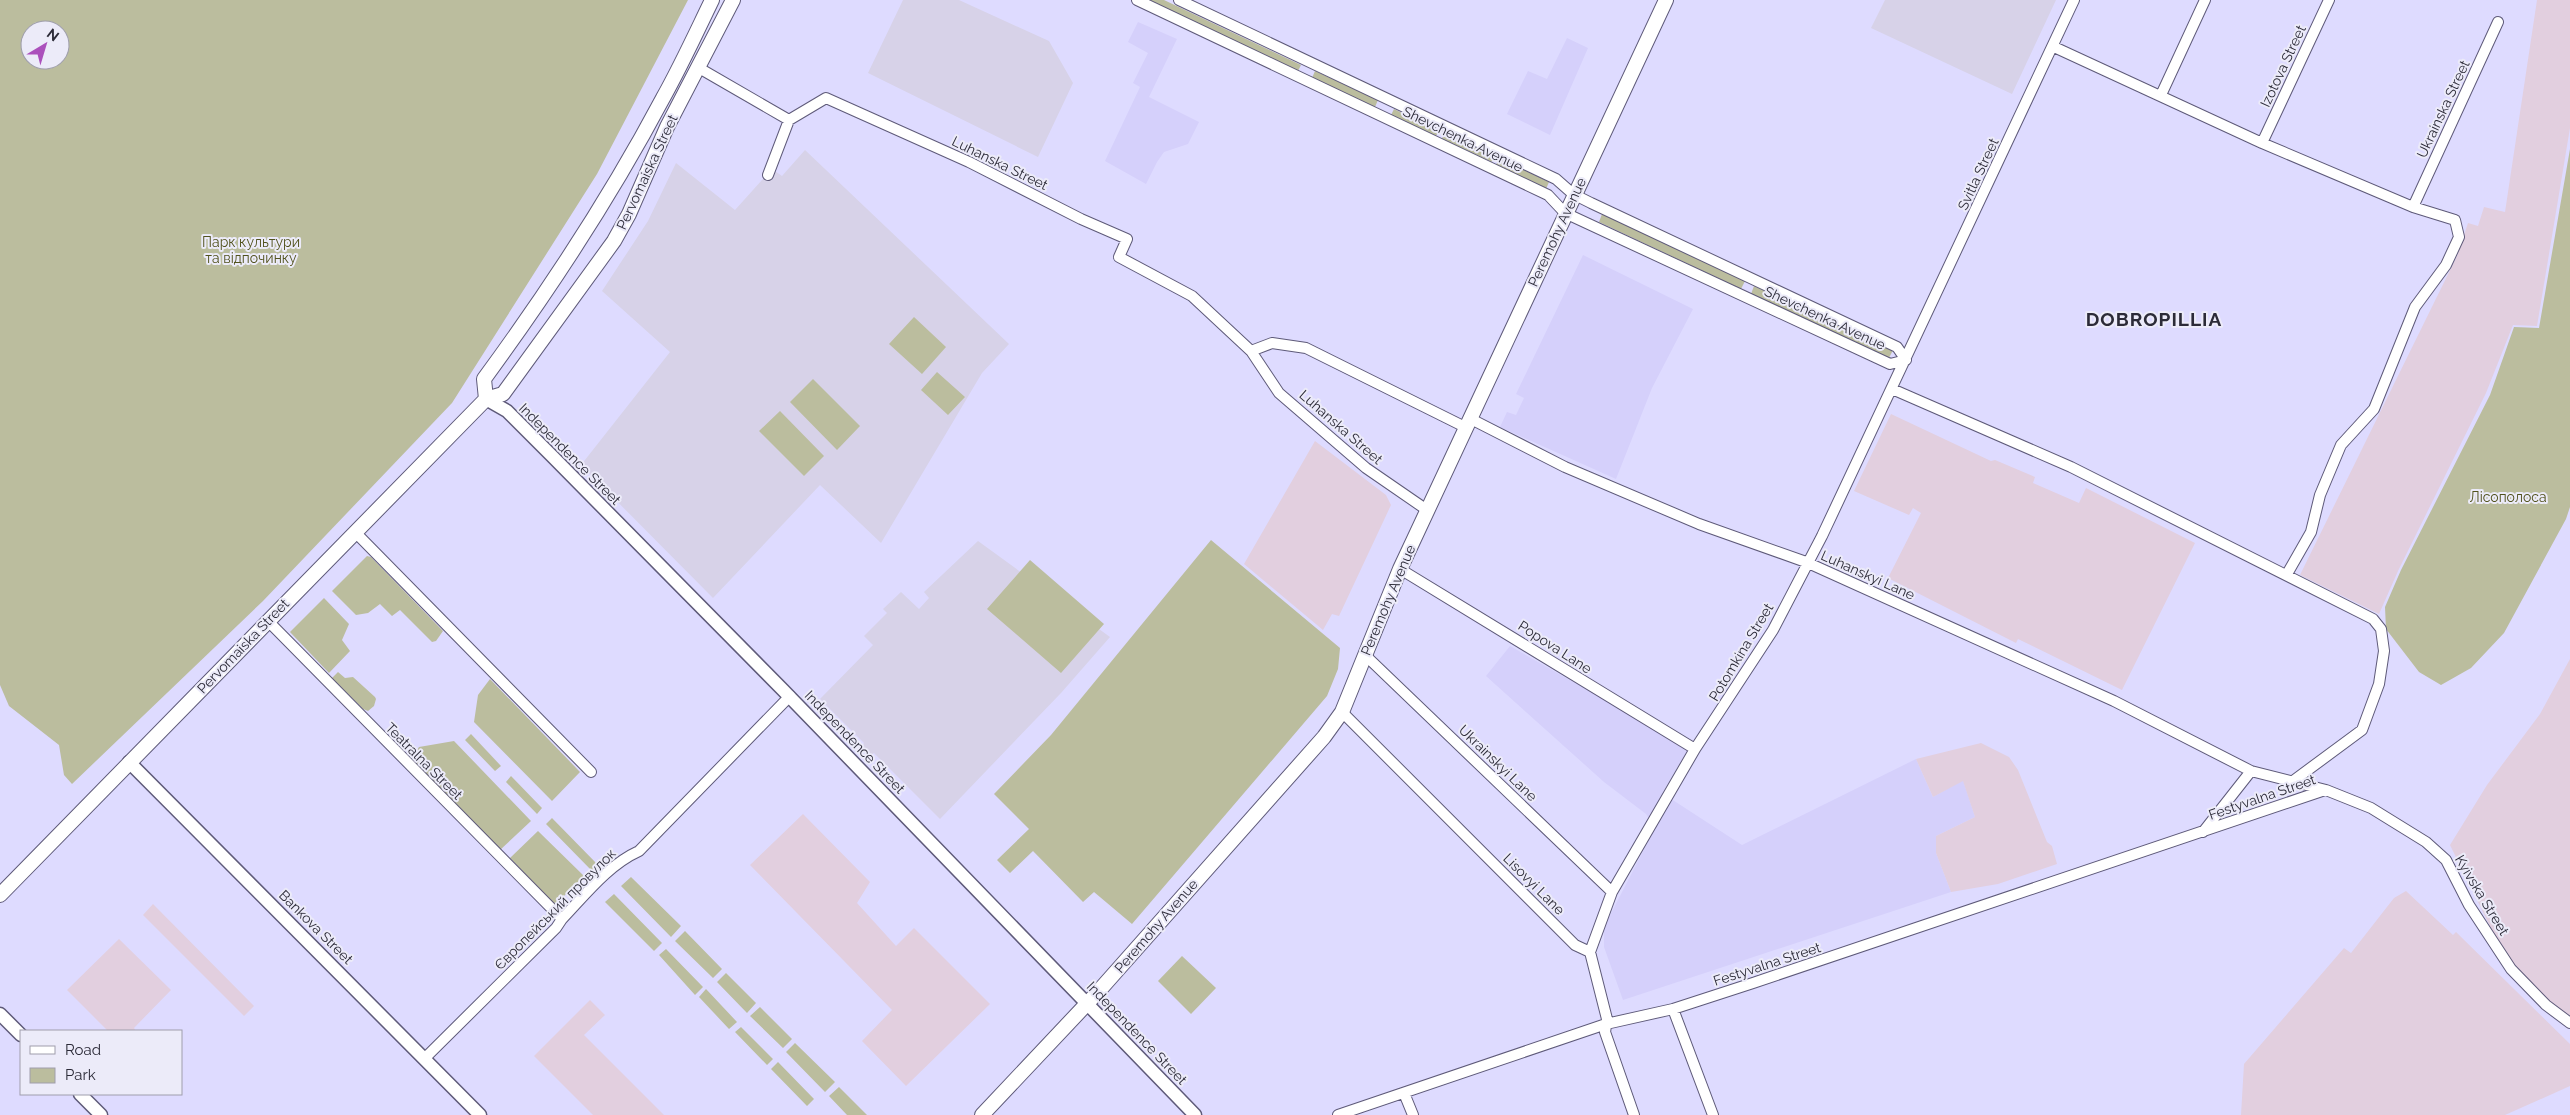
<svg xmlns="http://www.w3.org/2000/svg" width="2570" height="1115" font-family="Raleway,sans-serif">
	<rect width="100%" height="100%" fill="#dedbff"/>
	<path fill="#d5d0fb" d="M1138 22 1177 39 1149 97 1199 122 1188 144 1164 152 1157 162 1146 184 1105 161 1140 87 1133 83 1148 53 1128 42Z
		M1567 38 1588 48 1550 135 1507 114 1528 71 1547 79Z
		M1583 255 1693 309 1652 388 1616 479 1500 427 1507 412 1516 415 1524 398 1516 394Z
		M1510 646 1689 748 1662 793 1742 845 1916 759 1933 797 1963 780 1975 817 1936 836V853L1951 892 1623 1000 1604 947V927L1655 828 1646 814 1604 782 1486 676Z"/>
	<path fill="#e2cfdf" d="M2537 0H2570V128L2537 326 2513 325 2486 393 2398 571 2379 614 2300 575 2457 256 2468 223 2478 226 2484 207 2505 212Z
		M1891 414 1991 461 1995 460 2035 477 2033 483 2079 503 2086 488 2195 543 2122 690 2018 639 2016 643 1888 578 1921 513 1913 508 1909 515 1854 491Z
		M1315 441 1386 495 1391 505 1339 616 1332 614 1323 630 1244 564Z
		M2570 659V1023L2511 969 2450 845 2487 785 2540 714Z
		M1981 743 2009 757 2018 770 2047 842 2052 846 2057 864 1998 884 1951 892 1936 853V836L1975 817 1963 781 1933 797 1916 759Z
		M803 814 870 882 857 903 896 946 914 928 990 1004 906 1086 862 1041 892 1010 750 865Z
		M2406 891 2453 935 2456 932 2570 1044V1086L2505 1115H2241L2244 1064 2344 948 2351 953 2394 898Z
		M153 904 254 1006 244 1016 143 915Z
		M119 939 171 990 134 1028 136 1031H108L67 990Z
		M590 1000 605 1015 584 1035 664 1115H593L534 1056Z"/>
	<path fill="#d7d2e8" d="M903 0H959L1049 41 1073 83 1038 157 868 73Z
		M1885 0H2056L2012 94 1871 28Z
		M805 150 1009 344 982 373 881 543 820 485 713 598 581 465 670 352 602 291 648 221 676 163 735 210 772 169 782 176Z
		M978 541 1110 637 1061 693 940 819 874 753 871 755 862 746 864 743 820 699 873 645 864 636 887 613 883 609 901 592 919 609 929 598 924 592Z"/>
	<path fill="#bbbd9e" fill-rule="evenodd" d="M0 0H688L597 174 452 403 263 601 72 784 64 775 59 745 9 706 0 685ZM30 30H60V60H30Z
		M1148 0H1164L1301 65 1298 71Z
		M1315 71 1378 100 1375 107 1312 78Z
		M1394 109 1439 131 1436 136 1391 115Z
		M1444 133 1494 156 1492 162 1442 139Z
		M2570 149V507L2566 519 2504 633 2471 668 2441 685 2419 672 2386 629 2385 607 2401 570 2490 395 2514 327 2539 328Z
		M1499 158 1549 182 1546 189 1496 165Z
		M1602 214 1745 281 1741 289 1599 222Z
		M1754 286 1893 350 1889 358 1751 294Z
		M914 317 946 347 922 374 889 344Z
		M937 372 965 397 948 415 921 390Z
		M813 379 860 426 837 450 790 402Z
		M780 411 824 456 804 476 759 431Z
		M1211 540 1340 648 1338 669 1327 696 1132 924 1094 892 1083 902 1033 851 1010 873 997 860 1029 829 994 794 1051 735Z
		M367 556 371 557 443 631 436 641 432 642 400 610 392 616 380 604 368 613 356 615 332 591Z
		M1030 560 1104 624 1061 673 987 609Z
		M324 598 349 624 342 640 350 651 329 673 290 632Z
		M338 672 345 678 353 677 375 697 376 699 374 706 368 711 363 709 332 678Z
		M490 679 580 772 552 801 474 722 478 695Z
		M471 734 501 766 495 771 465 740Z
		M454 741 531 821 500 850 411 760 419 747Z
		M511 776 542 808 537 814 506 782Z
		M552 818 598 865 592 871 546 824Z
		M538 831 584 876 555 905 510 858Z
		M631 877 681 926 671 937 621 886Z
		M614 894 662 943 654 951 605 902Z
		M685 931 722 969 713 978 675 941Z
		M666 949 703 987 695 995 659 955Z
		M1182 956 1216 988 1191 1014 1158 981Z
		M726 973 756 1003 747 1013 717 982Z
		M706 989 737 1022 729 1029 699 997Z
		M760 1007 792 1039 783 1048 750 1016Z
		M741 1027 773 1059 767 1065 735 1032Z
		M795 1043 835 1082 825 1092 786 1052Z
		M778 1062 814 1099 807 1106 771 1069Z
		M839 1087 867 1115H847L829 1096Z"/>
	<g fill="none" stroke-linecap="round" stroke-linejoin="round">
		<defs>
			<path id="minor" d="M1137 0 1548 195 1565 213 1890 364 1906 360
				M1179 0 1556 179 1573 194 1591 203 1897 347 1906 360
				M2054 47 2262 143 2413 207 2455 220 2459 237 2446 265 2415 307 2374 409 2341 445 2320 495 2311 532 2287 574
				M699 68 789 120 826 98 969 162 1081 219 1127 239 1119 257 1192 296 1251 351 1279 393 1366 468 1427 510
				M2161 95 2205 0
				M2262 143 2329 0
				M768 175 789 120
				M2413 207 2498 22
				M1251 351 1272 343 1306 348 1465 427
				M1892 389 2071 467 2373 619 2381 629 2384 651 2379 684 2362 730 2293 781
				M1469 418 1565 467 1699 524 1806 562 2114 701 2251 771 2326 790 2371 808 2426 842 2446 860 2469 905 2511 969 2546 1005 2570 1023
				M355 532 591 772
				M1400 569 1695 749
				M268 621 562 919
				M1365 655 1612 892
				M1342 712 1575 945 1590 952 1607 1019 1605 1032 1634 1115
				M2203 832 2251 771
				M1590 952 1612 892 1695 749 1773 630 1822 536 2074 0
				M1673 1009 1713 1115
				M425 1058 556 928 562 919C585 895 608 865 639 851L790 696
				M1404 1093 1413 1115
				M1338 1115 1606 1024 1673 1009 1753 983 2325 790"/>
			<path id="tertiary" d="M486 399 507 411 553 457 783 690 1195 1115
				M129 762 480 1115
				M0 1014 21 1035
				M80 1094 101 1115"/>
			<path id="secondary" d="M486 399 484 379C550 289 611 196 663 98 681 66 696 33 712 0
				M0 895 486 399 503 394 614 241 629 214 667 127 733 0
				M982 1115 1097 993 1324 737 1342 712 1400 569 1666 0"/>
		</defs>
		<use href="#minor" stroke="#5e5a79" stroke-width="12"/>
		<use href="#tertiary" stroke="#5e5a79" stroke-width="15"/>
		<use href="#secondary" stroke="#5e5a79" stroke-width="16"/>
		<use href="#minor" stroke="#fff" stroke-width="10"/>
		<use href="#tertiary" stroke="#fff" stroke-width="12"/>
		<use href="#secondary" stroke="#fff" stroke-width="14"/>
	</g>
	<g text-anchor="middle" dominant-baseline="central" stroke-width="4" stroke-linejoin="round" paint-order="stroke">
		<g font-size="14" fill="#2c2b38" stroke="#ecebf9">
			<text transform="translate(2283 66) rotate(-65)">Izotova Street</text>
			<text transform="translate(2443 109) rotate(-65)">Ukrainska Street</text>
			<text transform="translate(1463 139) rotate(26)">Shevchenka Avenue</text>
			<text transform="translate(1000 163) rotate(26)">Luhanska Street</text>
			<text transform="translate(647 172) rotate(-65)">Pervomaiska Street</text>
			<text transform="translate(1978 174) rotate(-65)">Svitla Street</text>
			<text transform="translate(1557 232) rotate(-65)">Peremohy Avenue</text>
			<text transform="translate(1825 318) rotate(25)">Shevchenka Avenue</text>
			<text transform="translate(1341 427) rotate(41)">Luhanska Street</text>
			<text transform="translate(570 454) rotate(45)">Independence Street</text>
			<text transform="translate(1868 575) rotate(24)">Luhanskyi Lane</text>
			<text transform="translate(1388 600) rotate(-67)">Peremohy Avenue</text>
			<text transform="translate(243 646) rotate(-46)">Pervomaiska Street</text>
			<text transform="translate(1555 647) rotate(33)">Popova Lane</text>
			<text transform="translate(1741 652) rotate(-59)">Potomkina Street</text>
			<text transform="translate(855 742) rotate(46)">Independence Street</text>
			<text transform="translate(424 761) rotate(45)">Teatralna Street</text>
			<text transform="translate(1498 763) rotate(44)">Ukrainskyi Lane</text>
			<text transform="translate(2262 797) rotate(-19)">Festyvalna Street</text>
			<text transform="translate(1534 884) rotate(45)">Lisovyi Lane</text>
			<text transform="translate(2482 895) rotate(59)">Kyivska Street</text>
			<text transform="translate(555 909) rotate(-45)">Європейський провулок</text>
			<text transform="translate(1156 926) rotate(-49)">Peremohy Avenue</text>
			<text transform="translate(316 927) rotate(45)">Bankova Street</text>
			<text transform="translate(1767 964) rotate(-18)">Festyvalna Street</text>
			<text transform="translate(1137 1033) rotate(46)">Independence Street</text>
		</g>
		<g font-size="14" fill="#51521d" stroke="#ecebf9">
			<text x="251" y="242">Парк культури<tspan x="251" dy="16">та відпочинку</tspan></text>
			<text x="2508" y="497">Лісополоса</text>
		</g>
		<g font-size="19" font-weight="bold" letter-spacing="1" fill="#2c2b38" stroke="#ecebf9">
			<text x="2154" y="319">DOBROPILLIA</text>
		</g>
	</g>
	<rect x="20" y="1030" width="162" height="65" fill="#ecebf9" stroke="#9f9eac"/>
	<rect x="30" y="1046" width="25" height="8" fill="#ffffff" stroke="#9f9eac"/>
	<text x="65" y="1055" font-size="15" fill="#2c2b38">Road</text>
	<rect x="30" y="1068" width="25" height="15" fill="#bbbd9e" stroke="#9f9eac"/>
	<text x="65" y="1080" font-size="15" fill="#2c2b38">Park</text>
	<g transform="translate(45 45) rotate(38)"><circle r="24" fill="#ecebf9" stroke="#9f9eac"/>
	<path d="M0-4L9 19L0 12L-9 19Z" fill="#ab50bc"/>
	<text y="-8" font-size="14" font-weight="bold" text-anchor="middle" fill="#2c2b38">N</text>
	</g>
</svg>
